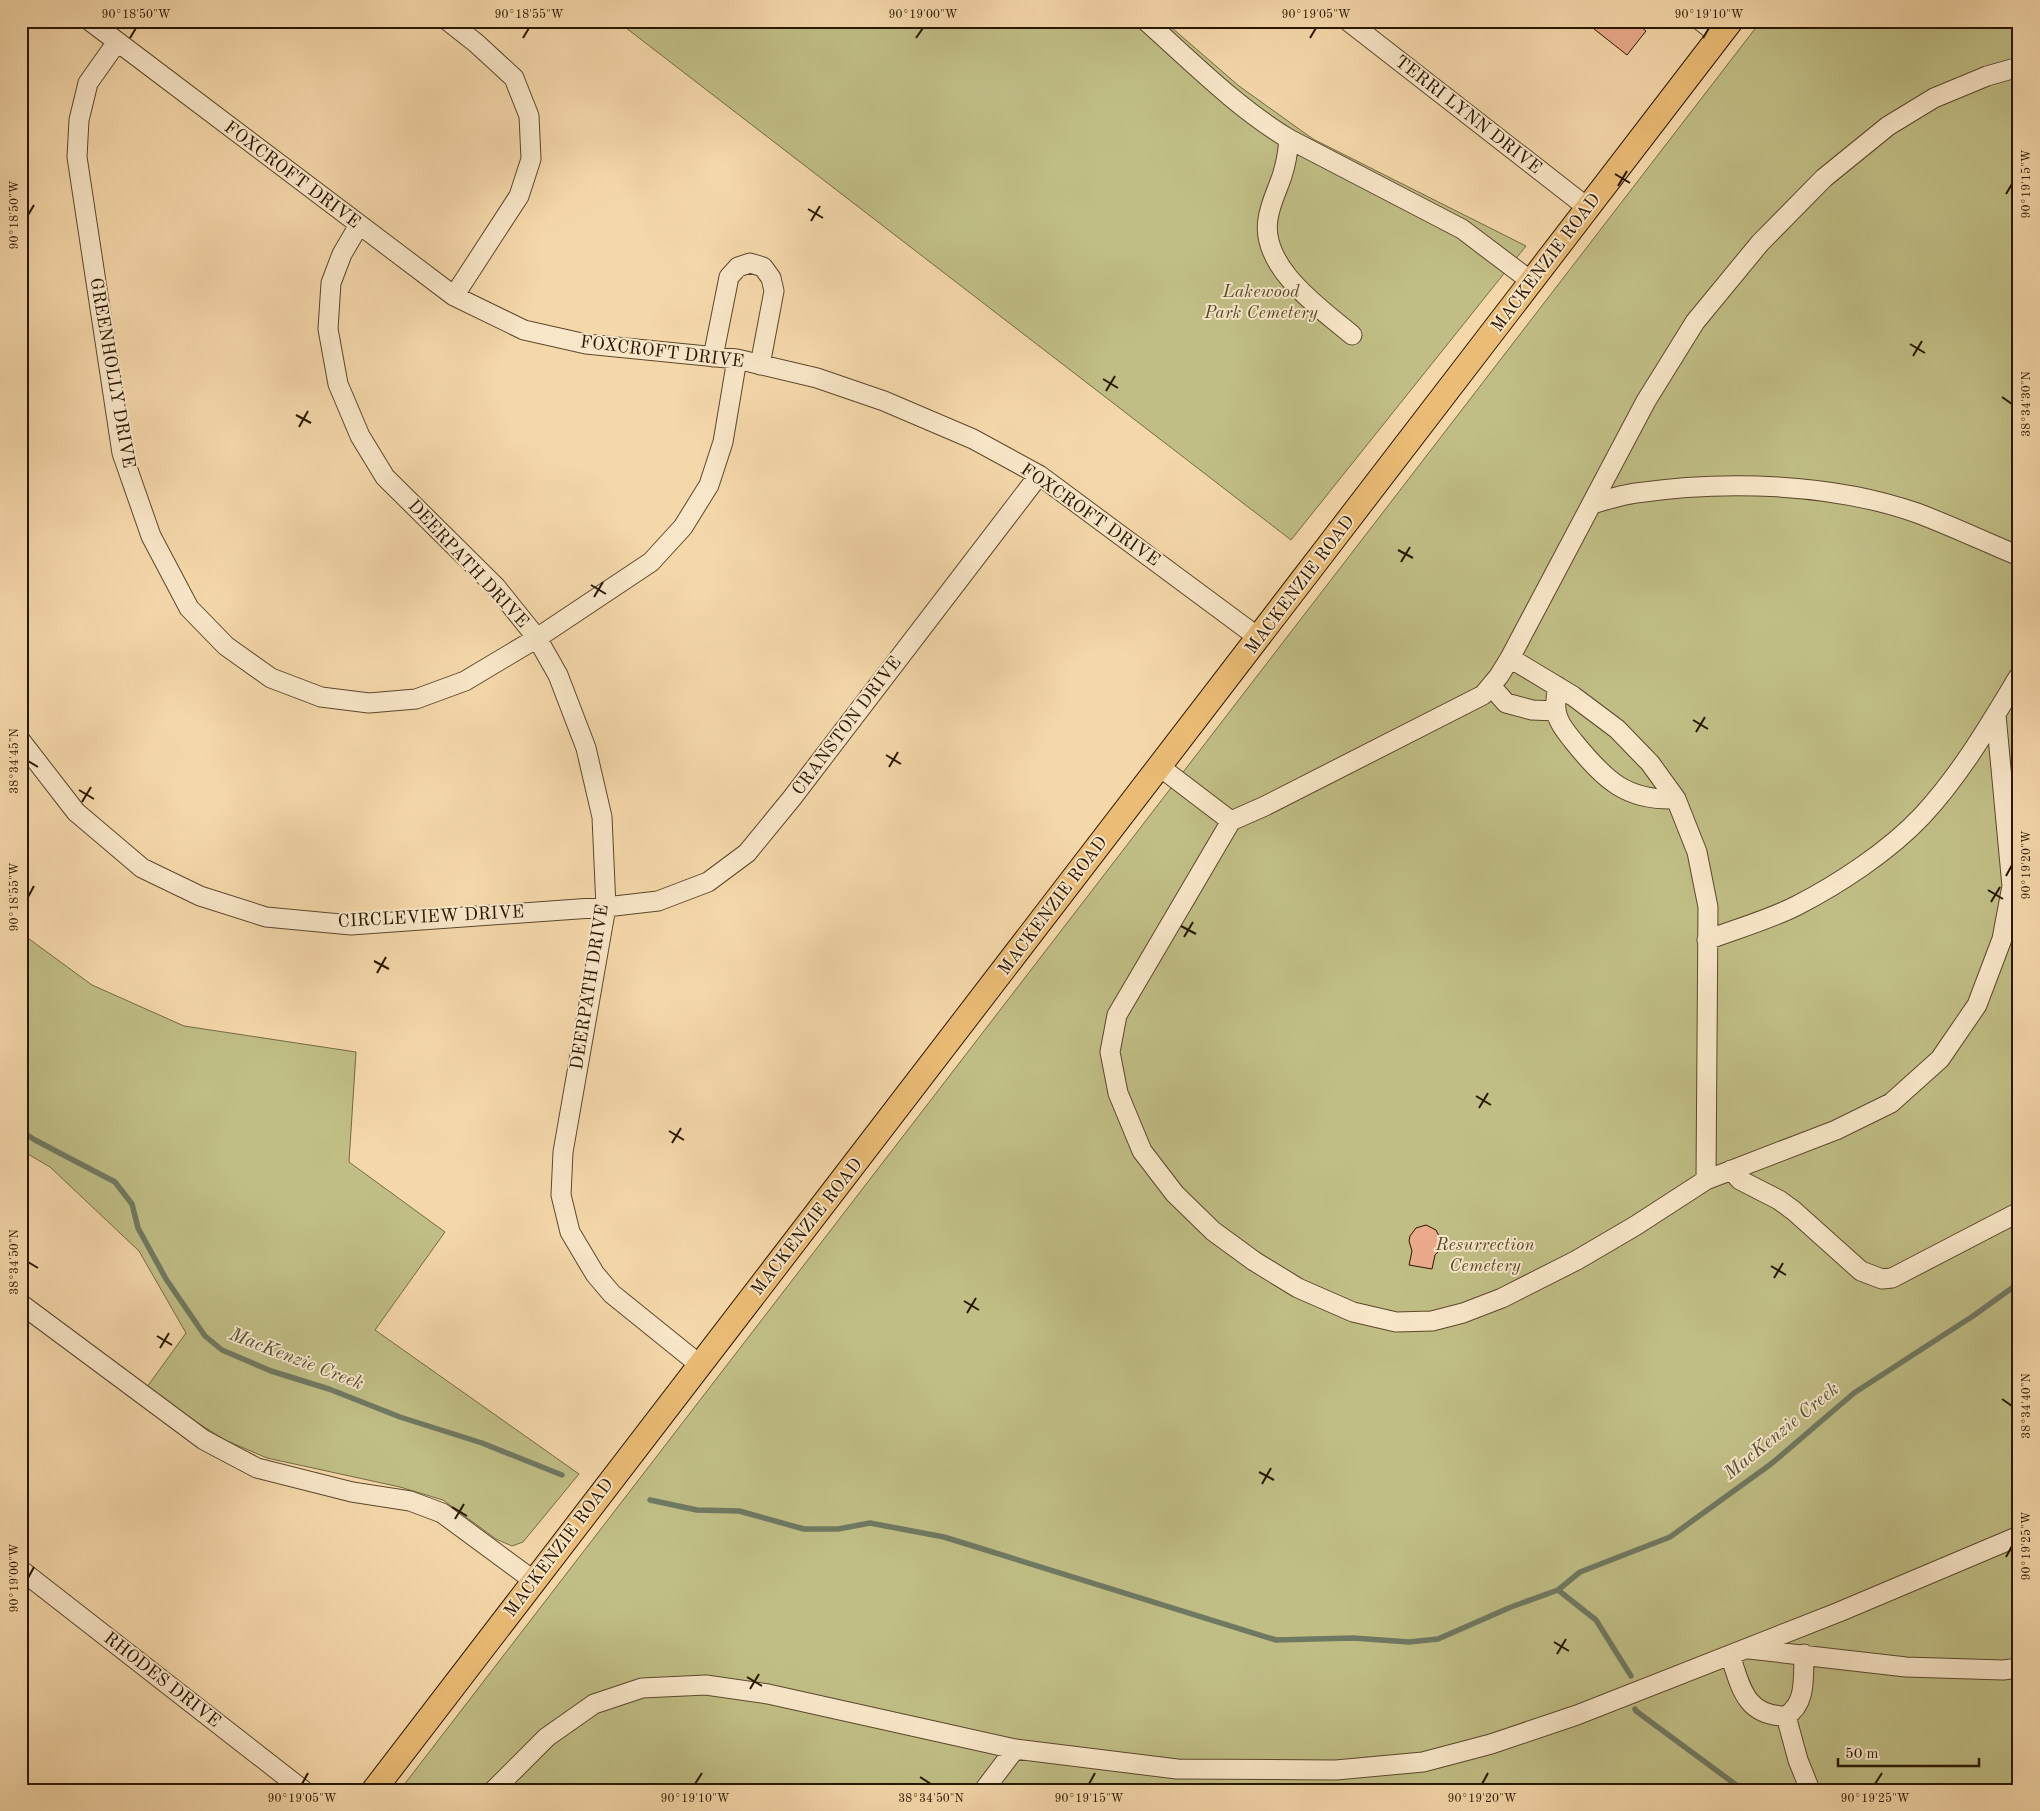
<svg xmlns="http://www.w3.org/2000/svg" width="2040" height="1811" font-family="'Old Standard TT',serif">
	<rect width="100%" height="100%" fill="#f5d8aa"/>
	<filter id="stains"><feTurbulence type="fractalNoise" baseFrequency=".004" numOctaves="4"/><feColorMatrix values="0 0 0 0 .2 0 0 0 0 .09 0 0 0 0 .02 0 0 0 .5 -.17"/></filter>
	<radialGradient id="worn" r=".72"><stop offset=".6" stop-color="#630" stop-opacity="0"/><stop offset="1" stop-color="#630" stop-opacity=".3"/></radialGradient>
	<path fill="#c0be85" stroke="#746a43" d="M617 21H1164L1239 86 1313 139 1526 246 1291 540Z
		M1761 21H2019V1790H400Z
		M21 933 92 985 184 1026 356 1052 349 1162 445 1232 375 1330 579 1474 523 1542 512 1546 496 1539 443 1500 400 1487 267 1458 225 1440 182 1413 147 1387 186 1333 139 1251 50 1167 21 1150Z"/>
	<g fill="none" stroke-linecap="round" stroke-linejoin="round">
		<path stroke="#6f7962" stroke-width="5.5" d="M21 1131 35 1140 115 1182 132 1204 138 1228 166 1279 205 1336 222 1350 271 1371 329 1389 400 1417 482 1443 562 1475
			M650 1500 697 1510 739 1511 804 1529H838L870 1523 944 1537 1276 1640 1353 1638 1409 1642 1438 1639 1511 1607 1558 1590 1580 1572 1670 1537 1771 1464 1854 1393 1973 1316 2019 1283
			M1558 1590 1596 1620 1631 1676
			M1635 1709 1636 1711 1743 1790"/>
	</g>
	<path fill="#ebaa8c" stroke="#291701" d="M1584 21H1634L1646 31 1627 55Z
		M1426 1225 1436 1230 1441 1240 1439 1251 1435 1255 1432 1269 1409 1265 1412 1251 1409 1241 1410 1236 1416 1228Z"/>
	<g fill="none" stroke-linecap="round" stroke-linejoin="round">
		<defs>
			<path id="minor" d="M90 21 454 296 524 330 586 344 737 359 817 378 884 401 973 439 1039 475 1259 638
				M448 21 476 43 514 78 529 116 531 159 519 196 454 296
				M1146 21C1192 62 1236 107 1289 139L1462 229 1532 282
				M1348 21 1588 208
				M1701 21 1720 36
				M117 42 88 83 79 120 77 157 122 453 151 536 189 608 226 646 271 678 321 697 369 703 416 699 465 681 537 638 651 562 683 527 709 485 723 442 737 359
				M1289 139C1288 151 1286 164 1282 176 1277 191 1270 204 1268 219 1260 267 1320 308 1352 335
				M359 225 342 254 331 283 328 329 338 384 360 436 385 477 496 587 537 638 558 675 586 748 602 817 606 907 563 1152 561 1195 570 1232 595 1274 612 1294 700 1365
				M713 357 729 277 738 267 750 263 763 267 771 278 774 291 760 365
				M1592 504C1606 500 1621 495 1636 493 1725 480 1832 483 1917 513 1952 526 1985 542 2019 556
				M1510 658 1573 696 1617 729 1650 763 1676 799 1697 852 1708 907 1706 1180
				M1491 686 1506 703 1532 710 1556 711
				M1557 686C1557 694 1555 702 1556 709 1557 722 1567 733 1574 742 1605 780 1626 801 1676 799
				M1996 715 2012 886 2002 939 1977 1005 1940 1059 1891 1103 1836 1130 1706 1180 1635 1226 1577 1260 1502 1298 1463 1313 1432 1321 1396 1322 1353 1312 1298 1288 1254 1261 1213 1231 1175 1194 1142 1151 1118 1093 1110 1052 1117 1015 1231 821 1265 806 1483 695 1499 676 1510 658 1646 401 1695 322 1760 243 1824 178 1888 126 1934 98 1987 76 2019 67
				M21 741 76 812 142 868 200 896 266 917 351 925 606 907 658 901 708 882 747 853 792 798 1039 475
				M1160 767 1231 821
				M1707 940C1736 929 1768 920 1796 906 1839 884 1889 851 1922 816 1961 774 1990 724 2019 676
				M1731 1170 1740 1180 1779 1200 1794 1211 1861 1271 1882 1279 1892 1278 2019 1212
				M21 1304 204 1440 257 1468 352 1492 410 1501 442 1513 534 1581
				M21 1570 303 1790
				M1749 1649 1906 1667 2003 1670 2019 1668
				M1804 1654C1803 1677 1807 1703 1786 1716L1798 1760 1810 1790
				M1730 1655C1741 1687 1745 1716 1786 1716
				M494 1790 547 1737 594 1704 642 1688 706 1685 768 1694 1015 1749 1177 1769 1336 1770 1423 1762 1491 1744 1577 1715 1839 1612 2019 1536
				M984 1790 1015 1749"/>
			<path id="major" d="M374 1790 1731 21"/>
		</defs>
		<use href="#minor" stroke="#5c472b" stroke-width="21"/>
		<use href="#major" stroke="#291701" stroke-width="26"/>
		<use href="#minor" stroke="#f8e6c8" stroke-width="19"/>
		<use href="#major" stroke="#eabc75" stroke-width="24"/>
	</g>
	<path fill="none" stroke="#291701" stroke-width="2" d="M130 38 136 28M523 38 529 28M916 38 923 28M1310 38 1316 28M1703 38 1709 28M1615 174 1630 183M1618 186 1627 171M2006 194 2012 184M808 209 823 218M28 215 34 205M811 221 820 206M1910 344 1925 353M1913 356 1922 341M1103 379 1118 388M1106 391 1115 376M2002 397 2012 404M296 415 311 423M299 427 308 411M1398 550 1413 558M1401 562 1410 547M591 585 606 594M594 597 603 582M1693 720 1708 729M1696 732 1705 717M886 755 901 764M28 761 38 767M889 767 898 752M79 790 94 799M82 802 91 787M2006 876 2012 865M1988 890 2003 899M28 897 34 886M1991 902 2000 887M1181 926 1196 934M1184 937 1193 922M374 961 389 969M377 973 386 957M1476 1096 1491 1105M1479 1108 1488 1093M669 1131 684 1140M672 1143 681 1128M28 1262 38 1268M1771 1266 1786 1275M1774 1278 1783 1263M964 1301 979 1310M967 1313 976 1298M157 1336 172 1345M160 1348 169 1333M2002 1399 2012 1406M1259 1472 1274 1480M1262 1484 1271 1468M452 1507 467 1516M455 1519 464 1504M2006 1557 2012 1546M28 1578 34 1567M1554 1642 1569 1651M1557 1654 1566 1639M747 1677 762 1686M750 1689 759 1674M920 1777 931 1784M302 1784 308 1773M695 1784 702 1773M1089 1784 1095 1773M1482 1784 1488 1773M1875 1784 1882 1773"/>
	<g text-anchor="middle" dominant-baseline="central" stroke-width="4" stroke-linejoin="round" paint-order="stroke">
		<g font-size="18" fill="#291701" stroke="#f8e6c8">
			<text transform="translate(1468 115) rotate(38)">TERRI LYNN DRIVE</text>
			<text transform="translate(292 175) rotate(37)">FOXCROFT DRIVE</text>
			<text transform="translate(1546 263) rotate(-53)">MACKENZIE ROAD</text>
			<text transform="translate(662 352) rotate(7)">FOXCROFT DRIVE</text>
			<text transform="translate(112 373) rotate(80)">GREENHOLLY DRIVE</text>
			<text transform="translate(1090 515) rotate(35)">FOXCROFT DRIVE</text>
			<text transform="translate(468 564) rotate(47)">DEERPATH DRIVE</text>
			<text transform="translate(1300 585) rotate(-53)">MACKENZIE ROAD</text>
			<text transform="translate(847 726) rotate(-53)">CRANSTON DRIVE</text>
			<text transform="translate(1053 906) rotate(-53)">MACKENZIE ROAD</text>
			<text transform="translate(431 917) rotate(-3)">CIRCLEVIEW DRIVE</text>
			<text transform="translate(590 987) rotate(-81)">DEERPATH DRIVE</text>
			<text transform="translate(807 1227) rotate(-52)">MACKENZIE ROAD</text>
			<text transform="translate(559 1548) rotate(-53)">MACKENZIE ROAD</text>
			<text transform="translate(162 1680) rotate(38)">RHODES DRIVE</text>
		</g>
		<g font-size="18" font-style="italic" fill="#564929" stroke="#f8e6c8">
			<text x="1261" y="292">Lakewood<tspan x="1261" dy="21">Park Cemetery</tspan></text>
			<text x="1485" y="1245">Resurrection<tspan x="1485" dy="21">Cemetery</tspan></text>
		</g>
		<g font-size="19" font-style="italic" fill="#52503a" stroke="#f8e6c8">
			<text transform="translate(296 1360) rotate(21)">MacKenzie Creek</text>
			<text transform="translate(1782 1432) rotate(-39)">MacKenzie Creek</text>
		</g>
	</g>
	<rect width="2040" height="1811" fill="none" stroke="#f5d8aa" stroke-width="55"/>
	<path d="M1838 1758v8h141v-8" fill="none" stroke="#291701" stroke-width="2.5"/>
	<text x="1845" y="1758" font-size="15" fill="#291701" stroke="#f8e6c8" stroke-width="4" paint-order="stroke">50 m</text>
	<rect x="28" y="28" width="1984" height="1756" fill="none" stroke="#291701" stroke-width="2"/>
	<g font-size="12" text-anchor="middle" fill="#291701">
		<text x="136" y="18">90°18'50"W</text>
		<text x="529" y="18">90°18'55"W</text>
		<text x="923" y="18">90°19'00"W</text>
		<text x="1316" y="18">90°19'05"W</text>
		<text x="1709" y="18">90°19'10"W</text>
		<text transform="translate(2026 184) rotate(-90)" y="4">90°19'15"W</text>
		<text transform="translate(14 215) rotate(-90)" y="4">90°18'50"W</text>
		<text transform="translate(2026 404) rotate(-90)" y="4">38°34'30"N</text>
		<text transform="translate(14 761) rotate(-90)" y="4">38°34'45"N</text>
		<text transform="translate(2026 865) rotate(-90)" y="4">90°19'20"W</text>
		<text transform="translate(14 897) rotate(-90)" y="4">90°18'55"W</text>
		<text transform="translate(14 1262) rotate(-90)" y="4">38°34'50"N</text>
		<text transform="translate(2026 1406) rotate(-90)" y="4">38°34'40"N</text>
		<text transform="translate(2026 1546) rotate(-90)" y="4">90°19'25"W</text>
		<text transform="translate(14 1578) rotate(-90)" y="4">90°19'00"W</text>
		<text x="302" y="1802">90°19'05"W</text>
		<text x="695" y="1802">90°19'10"W</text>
		<text x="931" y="1802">38°34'50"N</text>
		<text x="1089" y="1802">90°19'15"W</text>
		<text x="1482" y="1802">90°19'20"W</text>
		<text x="1875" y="1802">90°19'25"W</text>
	</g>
	<rect width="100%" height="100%" filter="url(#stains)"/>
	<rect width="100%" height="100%" fill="url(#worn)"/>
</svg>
